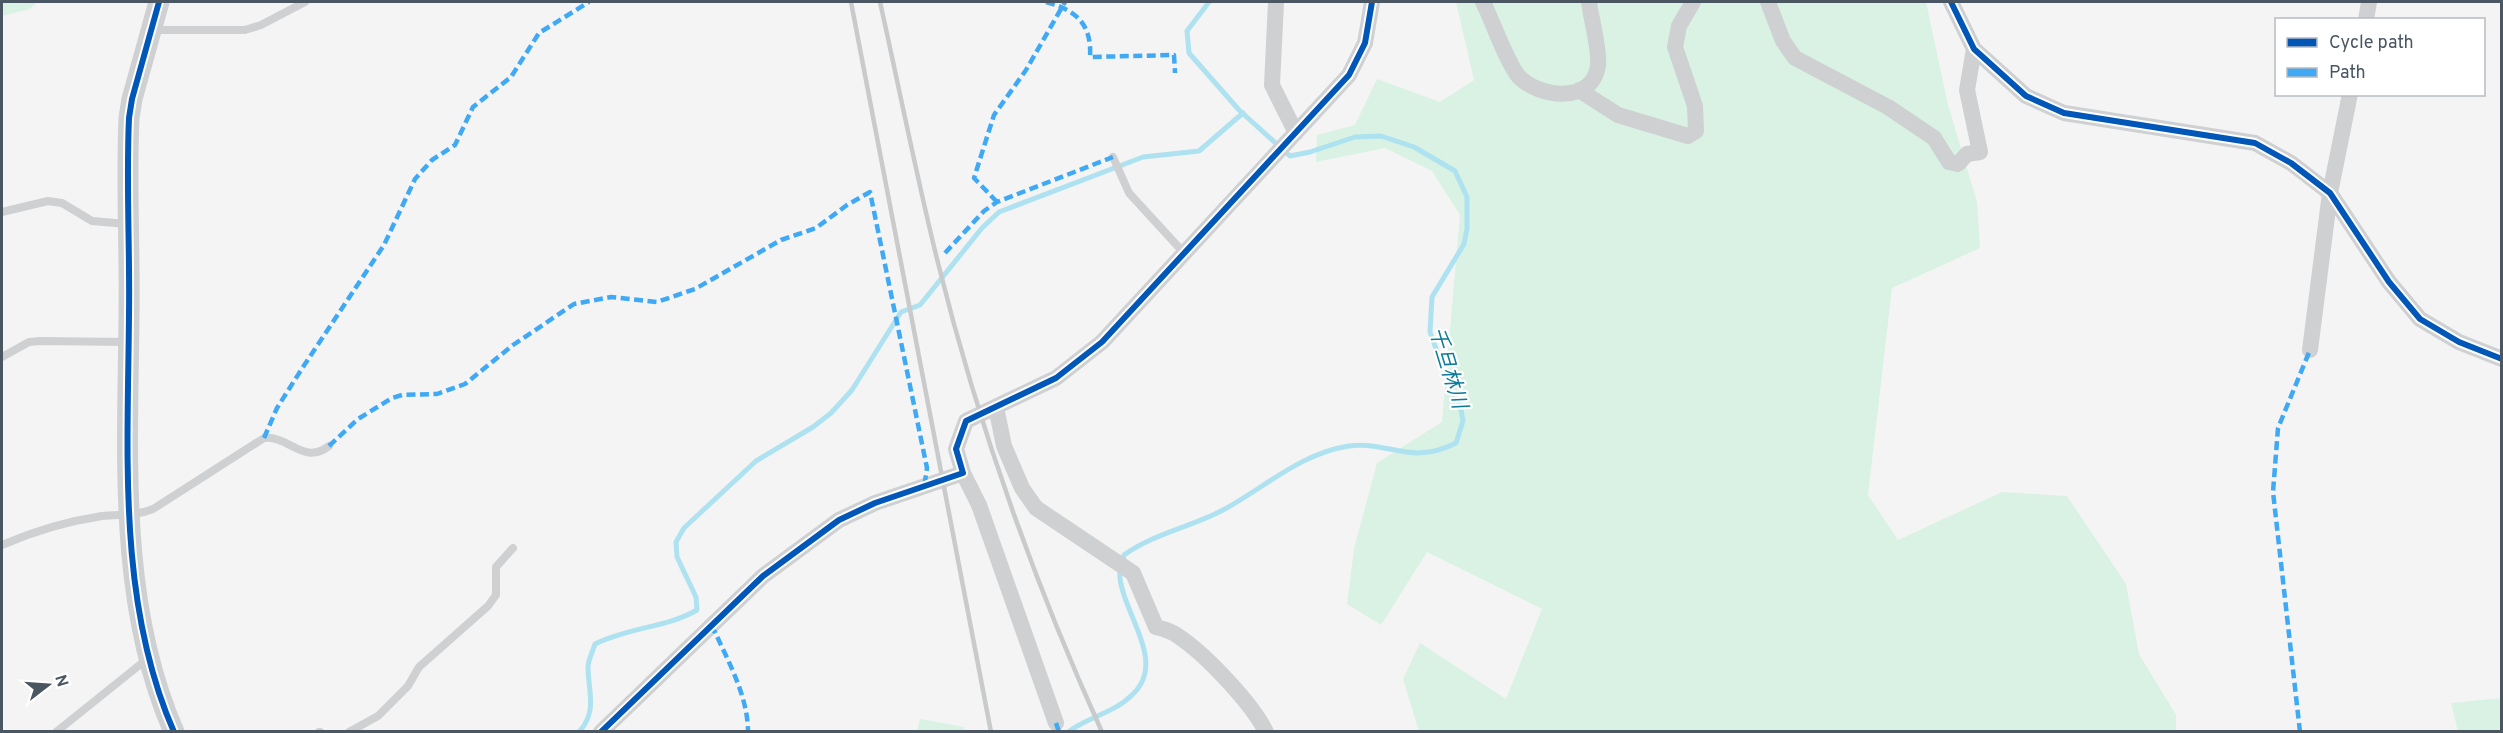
<svg xmlns="http://www.w3.org/2000/svg" width="2503" height="733" font-family="Overpass,'Noto Sans JP',sans-serif">
	<rect width="100%" height="100%" fill="#f4f4f4"/>
	<path fill="#d9f2e3" d="M2 2H37L30 9 2 16Z
		M1456 2H1926L1948 105 1977 202 1980 248 1892 288 1868 495 1898 540 2002 492 2067 496 2126 584 2139 654 2176 715V731H1419L1403 679 1420 643 1506 699 1542 609 1427 552 1381 625 1347 604 1354 549 1377 463 1442 422 1460 215 1432 171 1385 148 1316 162 1317 135 1355 125 1377 79 1440 102 1474 80Z
		M2501 698V731H2458L2451 703Z
		M920 719 964 727 965 731H917Z"/>
	<g fill="none" stroke-linecap="round" stroke-linejoin="round">
		<path stroke="#aee2f0" stroke-width="5" d="M579 732C598 711 588 691 588 667 588 660 593 651 595 644 629 627 666 628 697 610L696 597 677 557 676 542 684 528 756 461 813 427 831 413 852 390 901 312 920 305 982 228 999 212 1143 157 1199 151 1243 113
			M1068 732C1088 717 1114 713 1132 695 1168 662 1123 614 1120 578 1119 571 1122 562 1124 555 1153 534 1191 527 1223 510 1264 488 1301 453 1349 446 1391 441 1410 466 1456 443L1463 421 1460 404 1451 390 1430 332 1432 297 1464 244 1467 229V197L1455 171 1414 147 1381 136 1355 137 1310 152 1290 156 1239 110 1189 53 1187 31 1209 2"/>
		<path stroke="#ced0d2" stroke-width="8" d="M153 30H245L261 25 305 2
			M1113 157 1129 193 1184 253
			M2 212 48 201 62 203 92 221 127 224
			M2 357 29 342 40 341 129 342
			M2 545C32 532 69 521 102 516 120 514 136 516 153 509L264 438C289 435 303 466 329 446
			M56 732 147 659
			M319 732H320
			M349 732 378 716 408 686 419 667 488 606 496 595V567L513 548"/>
		<path stroke="#ced0d2" stroke-width="16" d="M1276 2 1272 85 1296 133
			M1483 2C1492 20 1507 63 1519 77 1540 98 1592 104 1598 66 1600 50 1591 19 1589 2
			M1768 2 1783 41 1795 58 1888 107 1934 138 1949 162 1958 164 1967 154 1980 152 1967 90 1974 49
			M1951 2 1974 49 2026 96 2064 113 2255 143 2291 163 2330 193 2389 282 2420 319 2459 342 2502 359
			M2366 20 2369 2
			M1579 90 1618 115 1688 136 1696 131 1695 106 1675 47 1679 26 1693 2
			M2310 350 2330 193 2350 94
			M996 407 1004 446 1022 488 1036 508 1133 573 1156 627C1164 629 1172 631 1178 636 1204 653 1252 703 1266 732
			M963 473 979 505 1056 723
			M601 732 763 576 839 520 875 503 963 473 956 449 966 421 1056 378 1102 342 1349 75 1365 43 1372 2"/>
		<path stroke="#ced0d2" stroke-width="21" d="M159 2 132 99 129 118C126 183 130 249 129 314 128 452 117 602 174 732"/>
		<path stroke="#c9cacc" stroke-width="4.5" d="M851 2 991 732
			M880 2C899 87 916 174 937 259 977 421 1033 580 1102 732"/>
		<path stroke="#3fa9f5" stroke-width="4.5" stroke-dasharray="9 4.5" stroke-linecap="butt" d="M1046 2C1076 10 1092 24 1090 57L1174 55 1175 73
			M997 202 974 178 994 115 1026 70 1065 2
			M945 253 984 211 997 202 1113 157
			M264 438 277 408 303 367 384 245 415 179 432 160 455 145 473 107 511 77 539 33 589 2
			M329 446 358 419 392 398 402 395 437 394 465 384 513 345 574 304 611 297 657 302 695 289 781 240 816 228 847 205 870 192 927 468 924 488
			M709 627 715 632C729 663 748 697 748 732
			M1056 723 1059 732
			M2300 732 2273 492 2278 428 2310 350"/>
		<defs>
			<path id="cycleway" d="M159 2 132 99 129 118C126 183 130 249 129 314 128 452 117 602 174 732
				M1951 2 1974 49 2026 96 2064 113 2255 143 2291 163 2330 193 2389 282 2420 319 2459 342 2502 359
				M601 732 763 576 839 520 875 503 963 473 956 449 966 421 1056 378 1102 342 1349 75 1365 43 1372 2"/>
		</defs>
		<use href="#cycleway" stroke="#fff" stroke-width="10"/>
		<use href="#cycleway" stroke="#0057b8" stroke-width="6"/>
	</g>
	<g text-anchor="middle" dominant-baseline="central" stroke-width="4.5" stroke-linejoin="round" paint-order="stroke">
		<g font-size="21" font-style="italic" fill="#0c7c9b" stroke="#fff">
			<text transform="translate(1447 368) rotate(73)">千旦林川</text>
		</g>
	</g>
	<rect width="2503" height="733" fill="none" stroke="#4a5661" stroke-width="6"/>
	<rect x="2275" y="18" width="210" height="78" fill="#ffffff" stroke="#b7bbc0" stroke-width="1.5"/>
	<rect x="2287" y="38" width="30" height="9" fill="#0057b8" stroke="#b7bbc0" stroke-width="1.5"/>
	<text x="2329" y="48" font-size="18" fill="#4a5661">Cycle path</text>
	<rect x="2287" y="68" width="30" height="9" fill="#3fa9f5" stroke="#b7bbc0" stroke-width="1.5"/>
	<text x="2329" y="78" font-size="18" fill="#4a5661">Path</text>
	<g transform="translate(48 685) rotate(73)" stroke="#ffffff" stroke-width="4.5" paint-order="stroke">
	<path d="M0-4.5L10 22L0 15L-10 22Z" fill="#4a5661"/>
	<text y="-9" font-size="16" font-weight="bold" text-anchor="middle" fill="#4a5661">N</text>
	</g>
</svg>
